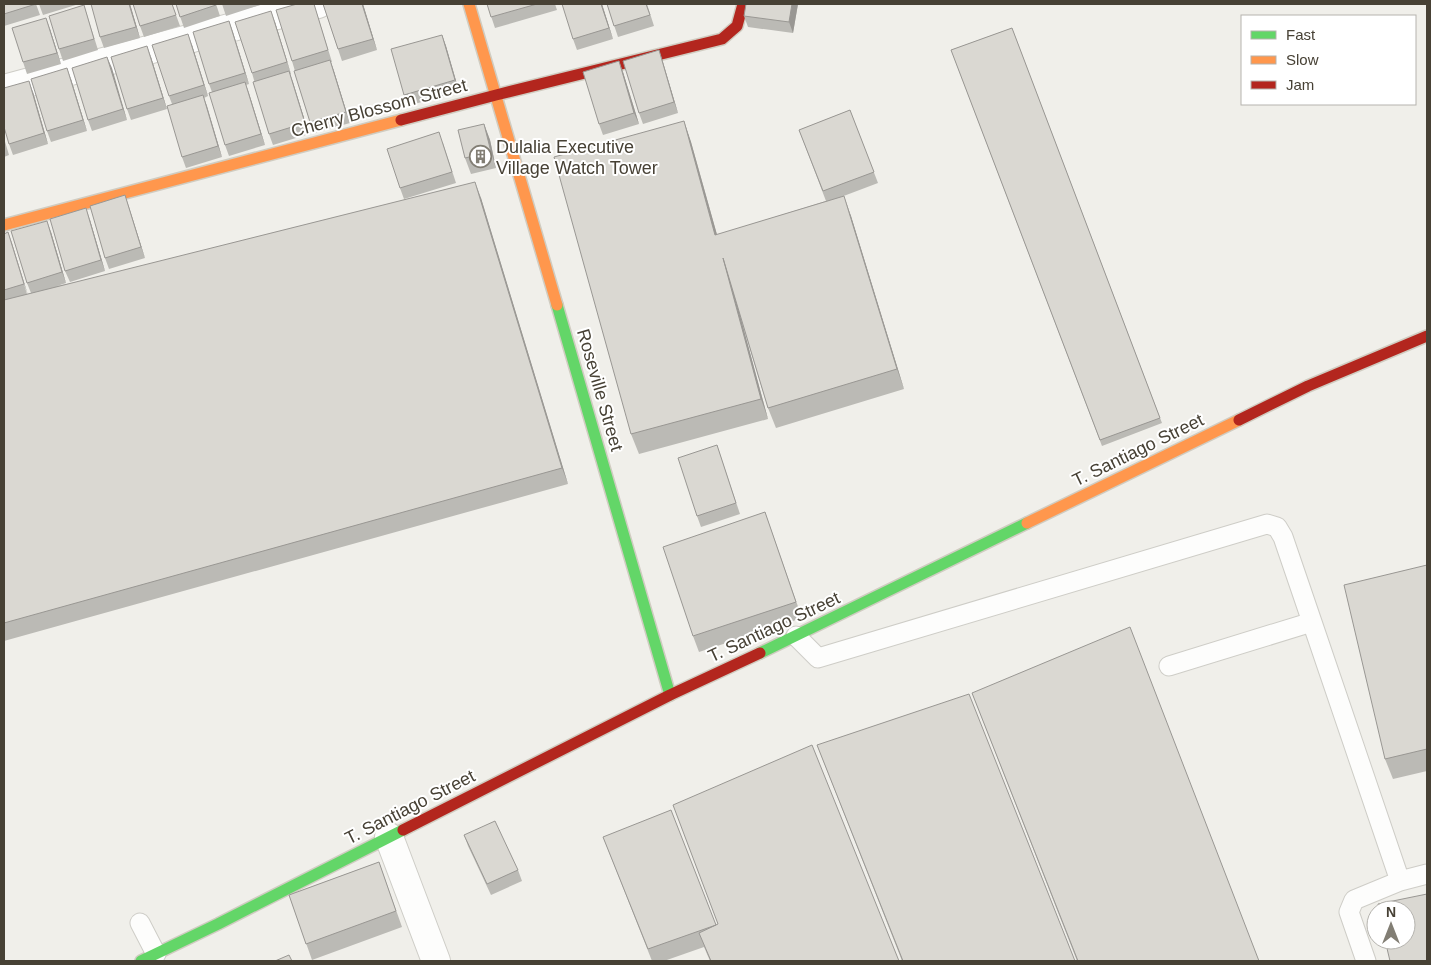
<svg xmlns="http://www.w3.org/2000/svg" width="1431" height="965" font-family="Helvetica,sans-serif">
	<rect width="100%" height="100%" fill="#f0efea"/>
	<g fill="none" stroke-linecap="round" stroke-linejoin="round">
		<defs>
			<path id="lane" d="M796 636 818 658 1267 524 1277 527 1283 537 1312 622
				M1169 666 1312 622 1400 881 1354 900 1349 912 1366 961
				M1400 881 1427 874
				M140 923 156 954"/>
			<path id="street" d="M4 89 318 4
				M389 837 436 961"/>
			<path id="fast" d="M557 305 670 695
				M760 653 1027 523
				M141 961 218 924 403 830"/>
			<path id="slow" d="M469 4 557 305
				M4 225 401 120
				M1027 523 1239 420"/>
			<path id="jam" d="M401 120 496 95 722 39 737 26 743 4
				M1239 420 1308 386 1427 336
				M403 830 670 695 760 653"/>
		</defs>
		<use href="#lane" stroke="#cecdc7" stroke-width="21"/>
		<use href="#street" stroke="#cecdc7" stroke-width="30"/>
		<use href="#fast" stroke="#d0ccc1" stroke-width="14"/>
		<use href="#slow" stroke="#d0ccc1" stroke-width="14"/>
		<use href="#jam" stroke="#d0ccc1" stroke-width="14"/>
		<use href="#lane" stroke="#fdfdfc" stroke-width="19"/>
		<use href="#street" stroke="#fdfdfc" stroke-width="28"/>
		<use href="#fast" stroke="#63d668" stroke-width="11"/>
		<use href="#slow" stroke="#ff974d" stroke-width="11"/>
		<use href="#jam" stroke="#b3261e" stroke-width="11"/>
	</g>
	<path fill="#bbbab5" d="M4 4H36L40 15 4 26Z
		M39 4H79L43 15Z
		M130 4 140 38 104 48 100 37Z
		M172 4 180 26 144 37 140 26Z
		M176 4H216L220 16 184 28Z
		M222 4H263L226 16Z
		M314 4 332 62H331L350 123 314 133 310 122 292 61Z
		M323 4H363L377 50 342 61Z
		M487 4H555L557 10 495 28Z
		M602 4 613 39 577 50 573 39Z
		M607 4H647L654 26 618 37Z
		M798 4 793 33 748 27 744 16Z
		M84 5 98 50 63 61 59 49Z
		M229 21 249 84 246 85 265 145 229 156 225 145 212 92 209 84Z
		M275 22 291 74H290L309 134 273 145 269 134 252 73Z
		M1012 28 1162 423 1102 446 951 50Z
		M50 29 61 64 27 74 23 62Z
		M442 35 446 46 459 91 408 106 404 95Z
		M192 45 208 96 204 98 222 157 186 168 182 157 172 104 169 96Z
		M659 50 678 113 643 124 639 113Z
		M107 57 127 120 92 131 88 120Z
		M151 57 167 109 131 120 127 109Z
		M623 72 639 124 603 135 599 124Z
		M71 79 87 131 51 142 47 131Z
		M33 92 48 144 13 155 9 144Z
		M850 110 878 183 841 197 851 216 904 389 776 428 768 408 739 313 768 419 639 454 631 434 684 121 691 142 717 235 826 201 799 130Z
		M484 124 490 140 496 168 471 174 465 158Z
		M4 138 9 155 4 157Z
		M443 143 456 183 404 199 400 188Z
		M125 195 145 258 109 269 105 258Z
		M481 198 568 484 4 641V234L8 232 27 294 31 293 27 283 51 232 66 283 57 286Z
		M90 220 105 271 70 282 65 271Z
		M717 445 740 514 701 527 697 516Z
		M765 512 802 618 699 652 693 636Z
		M1427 565V771L1393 779 1385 759Z
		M972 693 1259 961H1077Z
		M817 745 1075 961H902Z
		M464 835 518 870 522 881 491 895 468 846Z
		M603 837 716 925 899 961H710L704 947 664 961H652Z
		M379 862 402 927 312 960 289 895Z"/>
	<path fill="#999793" d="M129 4H130L140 38 136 27Z
		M362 4H363L377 50 373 39Z
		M601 4H602L613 39 609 28Z
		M792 4H798L793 33 789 22Z
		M271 11 275 22 291 74 287 62Z
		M46 18 50 29 61 64 57 53Z
		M229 21 233 32 249 84 245 73Z
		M188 34 192 45 208 96 204 85Z
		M442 35 446 46 459 91 455 80Z
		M147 46 151 57 167 109 163 98Z
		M659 50 663 62 678 113 674 102Z
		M107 57 112 68 127 120 123 109Z
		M330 60 334 71 350 123 346 112Z
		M619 61 623 72 639 124 634 113Z
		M67 68 71 79 87 131 83 120Z
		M289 71 293 82 309 134 305 123Z
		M29 81 33 92 48 144 44 133Z
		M245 82 249 93 265 145 261 134Z
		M203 95 207 106 222 157 218 146Z
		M684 121 691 142 723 256 715 235Z
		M484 124 490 140 496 168 491 152Z
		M475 182 481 198 568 484 562 468Z
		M125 195 129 207 145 258 141 247Z
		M844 196 851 216 904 389 897 369Z
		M86 208 90 220 105 271 101 260Z
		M47 221 51 232 66 283 62 272Z
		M8 232 12 243 28 295 24 284Z
		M723 258 730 278 768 419 761 399Z"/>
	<path fill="#dad8d2" stroke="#999793" d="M4 4H36L4 14Z
		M91 4H129L136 27 100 37Z
		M133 4H172L176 15 140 26Z
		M176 4H216V5L180 17Z
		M297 4H314L328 50 292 61 276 10Z
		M323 4H362L373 39 338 49Z
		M487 4H537L491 17Z
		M562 4H601L609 28 573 39Z
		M607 4H646L650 15 614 26Z
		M746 4H792L789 22 744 16Z
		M84 5 94 39 59 49 49 16Z
		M271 11 287 62 252 73 235 22Z
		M46 18 57 53 23 62 12 28Z
		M229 21 245 73 209 84 193 32Z
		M1012 28 1160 418 1100 440 951 50Z
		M188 34 204 85 169 96 152 45Z
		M442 35 455 80 404 95 391 49Z
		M147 46 163 98 127 109 111 57Z
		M659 50 674 102 639 113 623 61Z
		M107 57 123 109 88 120 72 68Z
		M330 60 346 112 310 122 294 71Z
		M619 61 634 113 599 124 583 72Z
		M67 68 83 120 47 131 31 79Z
		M289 71 305 123 269 134 253 82Z
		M29 81 44 133 9 144 4 127V88Z
		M245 82 261 134 225 145 209 93Z
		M203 95 218 146 182 157 167 106Z
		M850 110 874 172 823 191 799 130Z
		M684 121 715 235 844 196 897 369 768 408 723 258 761 399 631 434 554 157Z
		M484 124 491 152 465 158 458 130Z
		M439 132 452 172 400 188 387 149Z
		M475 182 562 468 4 623V300Z
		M125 195 141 247 105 258 90 206Z
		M86 208 101 260 65 271 50 219Z
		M47 221 62 272 27 283 11 231Z
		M8 232 24 284 4 290V234Z
		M717 445 736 503 697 516 678 458Z
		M765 512 796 602 693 636 663 547Z
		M1427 565V749L1385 759 1344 585Z
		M1130 627 1259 961H1078L972 693Z
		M969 694 1075 961H903L817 745Z
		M812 745 899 961H711L699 933 718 924 673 805Z
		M671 810 716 925 648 949 603 837Z
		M495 821 518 870 487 884 464 835Z
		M379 862 396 911 306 944 289 895Z
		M1427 894V961H1390L1385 940H1406V910H1379L1378 904Z
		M289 955 292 961H275Z"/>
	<defs>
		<symbol id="building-ring" viewBox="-11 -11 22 22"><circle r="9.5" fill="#fff" stroke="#827e74" stroke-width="1.5"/><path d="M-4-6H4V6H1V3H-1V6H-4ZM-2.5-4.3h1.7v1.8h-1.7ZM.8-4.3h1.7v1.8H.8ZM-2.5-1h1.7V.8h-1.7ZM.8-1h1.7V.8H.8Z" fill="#827e74"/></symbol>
	</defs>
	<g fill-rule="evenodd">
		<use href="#building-ring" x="468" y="144" width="25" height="25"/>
	</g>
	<g text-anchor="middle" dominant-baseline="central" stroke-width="4" stroke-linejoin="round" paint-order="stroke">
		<g font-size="18" fill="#474135" stroke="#fff">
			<text transform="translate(379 108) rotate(-15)">Cherry Blossom Street</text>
			<text transform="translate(600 390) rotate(74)">Roseville Street</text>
			<text transform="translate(1138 450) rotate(-26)">T. Santiago Street</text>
			<text transform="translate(774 627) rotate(-25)">T. Santiago Street</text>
			<text transform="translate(410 807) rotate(-27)">T. Santiago Street</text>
		</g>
		<g font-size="18" fill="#474135" stroke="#fff" text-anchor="start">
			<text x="496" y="147">Dulalia Executive<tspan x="496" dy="21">Village Watch Tower</tspan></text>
		</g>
	</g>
	<rect width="1431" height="965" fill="none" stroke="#474135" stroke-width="10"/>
	<rect x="1241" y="15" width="175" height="90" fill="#ffffff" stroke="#b5b3ae"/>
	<rect x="1251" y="31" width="25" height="8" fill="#63d668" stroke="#b5b3ae"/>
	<text x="1286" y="40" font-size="15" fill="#474135">Fast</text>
	<rect x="1251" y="56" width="25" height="8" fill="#ff974d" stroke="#b5b3ae"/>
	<text x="1286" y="65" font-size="15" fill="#474135">Slow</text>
	<rect x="1251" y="81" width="25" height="8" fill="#b3261e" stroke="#b5b3ae"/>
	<text x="1286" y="90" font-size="15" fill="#474135">Jam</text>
	<g transform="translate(1391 925)"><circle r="24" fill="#ffffff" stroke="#b5b3ae"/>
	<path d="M0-4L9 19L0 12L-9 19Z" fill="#827e74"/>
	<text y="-8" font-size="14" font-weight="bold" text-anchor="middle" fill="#474135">N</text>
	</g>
</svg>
